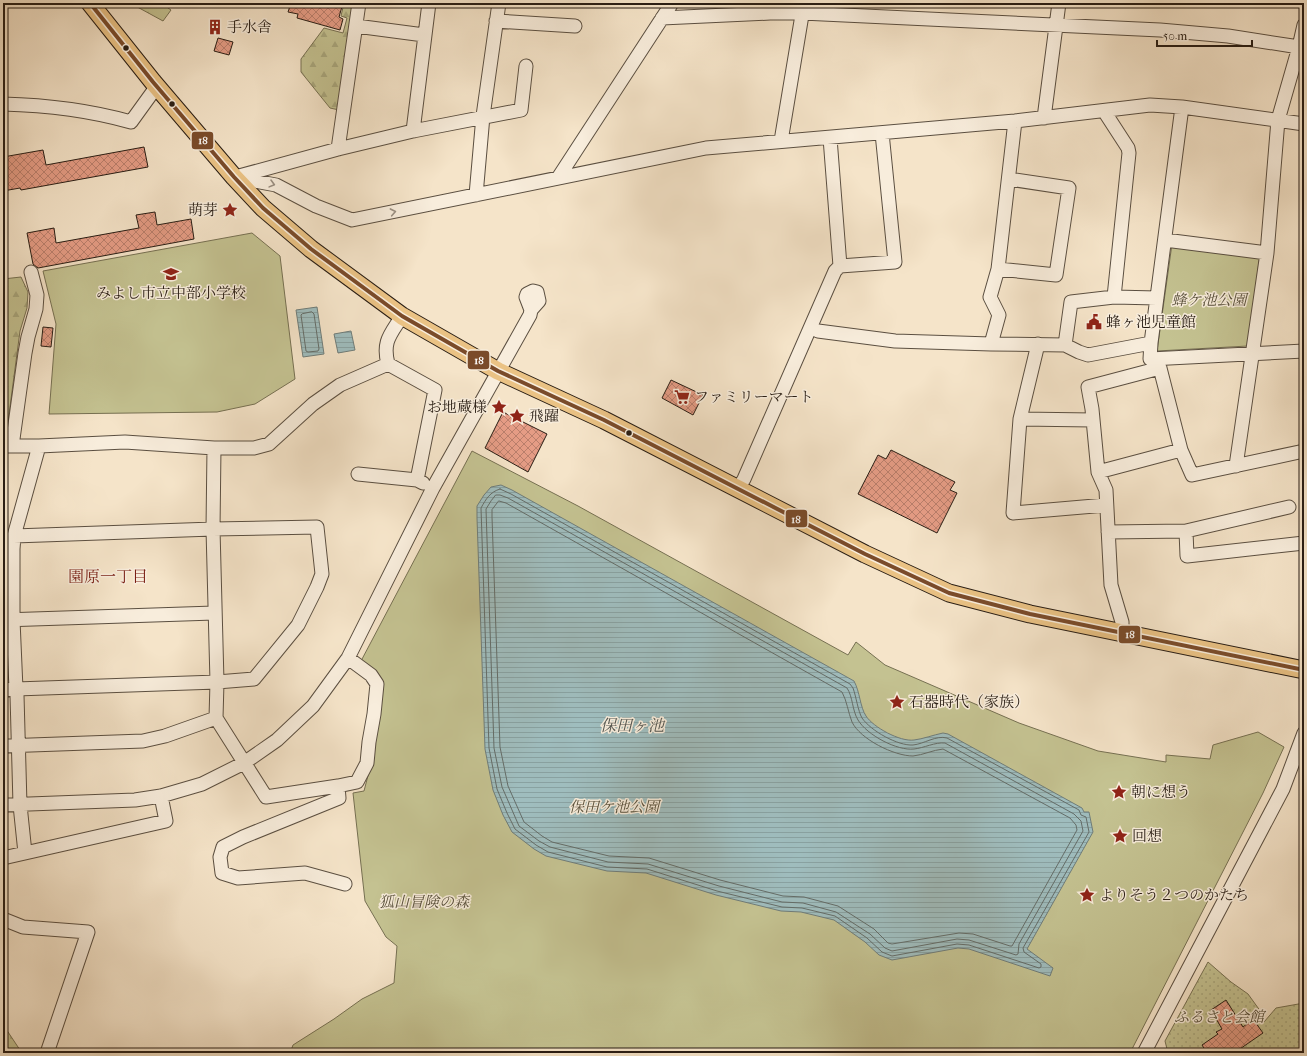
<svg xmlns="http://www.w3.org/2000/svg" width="1307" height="1056" font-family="'IM FELL French Canon','Noto Serif JP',serif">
	<defs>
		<pattern id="grass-dots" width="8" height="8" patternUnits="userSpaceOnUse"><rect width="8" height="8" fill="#c4c291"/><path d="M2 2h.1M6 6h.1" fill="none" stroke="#a8a67c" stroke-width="1.8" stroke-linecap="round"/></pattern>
		<pattern id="forest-firs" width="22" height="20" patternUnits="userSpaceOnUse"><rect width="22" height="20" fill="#c4c291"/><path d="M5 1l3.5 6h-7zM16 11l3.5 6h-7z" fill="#a8a67c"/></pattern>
		<pattern id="cemetery-stones" width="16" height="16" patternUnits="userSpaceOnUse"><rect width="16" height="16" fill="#c4c291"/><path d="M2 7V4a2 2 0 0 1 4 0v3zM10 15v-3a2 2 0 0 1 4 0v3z" fill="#a8a67c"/></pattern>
		<pattern id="water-rules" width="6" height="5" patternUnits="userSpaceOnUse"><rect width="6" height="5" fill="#9fbdbe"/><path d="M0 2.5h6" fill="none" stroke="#89a2a2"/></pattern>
		<pattern id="building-cross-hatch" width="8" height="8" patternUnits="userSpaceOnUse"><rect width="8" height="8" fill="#e59c85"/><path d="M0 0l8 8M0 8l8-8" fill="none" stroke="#ba7f6c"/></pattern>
	</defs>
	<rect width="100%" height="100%" fill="#f5e4c9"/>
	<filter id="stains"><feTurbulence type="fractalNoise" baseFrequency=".005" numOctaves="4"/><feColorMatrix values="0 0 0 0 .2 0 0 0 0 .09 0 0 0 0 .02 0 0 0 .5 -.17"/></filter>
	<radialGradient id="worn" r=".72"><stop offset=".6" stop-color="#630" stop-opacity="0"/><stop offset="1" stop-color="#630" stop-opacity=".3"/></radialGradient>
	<path fill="url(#grass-dots)" stroke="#767052" d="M1208 962 1231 982 1248 994 1261 1012 1264 1022 1276 1008 1304 1003V1053H1168L1165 1041Z"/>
	<path fill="url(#forest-firs)" stroke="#767052" d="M130 3H161L171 10 163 21Z
		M344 3H354L339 110 330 108 301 72V59L324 28 343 33 347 18 341 16Z
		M21 277 28 292 27 308 20 331 6 437H3V279Z"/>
	<path fill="url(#cemetery-stones)" stroke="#767052" d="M3 1026H4L22 1053H3Z"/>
	<path fill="#c4c291" stroke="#767052" d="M252 233 280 256 295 379 255 404 217 412 49 414 56 324 43 271Z
		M1172 244 1260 254 1248 346 1157 351Z
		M472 451 578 506 848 655 856 642 885 665 1019 723 1098 751 1166 762V755L1210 759 1213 745 1258 732 1284 747 1263 793 1130 1053H290L293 1045 334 1019 362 999 394 983 397 946 386 937 365 901 353 793 364 791 372 760 383 684 361 661Z"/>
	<path fill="url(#water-rules)" stroke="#6f7d7a" d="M317 307 324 354 303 357 296 310Z
		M351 331 355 350 338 353 334 334Z
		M501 485 512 490 854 681C860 692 860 707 866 716 873 727 900 742 914 740 923 739 933 735 943 733L948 734 1082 808 1084 812H1089L1093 832 1027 949 1053 968 1050 976 969 949 958 948 892 960 879 955 865 942 834 920 801 912 781 911 716 895 646 873 607 871 546 856 534 849 512 832 503 815 493 790 485 749 477 518V506L484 495 491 487Z"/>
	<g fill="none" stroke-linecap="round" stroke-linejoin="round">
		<path stroke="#646d69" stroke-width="1" d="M312 312 314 314 319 349 318 351 308 352 306 351 301 315 302 314Z
			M500 489 511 494 850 684 853 688C856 696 858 711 862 718 871 731 898 746 913 745 924 744 936 735 947 738L1079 810 1081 815 1086 817 1089 832 1023 948 1024 952 1041 964V967L1039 968 969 945 957 944 892 956 882 952 867 938 835 916 802 908 782 907 717 891 647 869 607 867 548 852 536 845 515 829 507 813 497 789 489 748 481 508C486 499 490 492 500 489Z
			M496 495H500L508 498 847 688C853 697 852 710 858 720 867 735 897 751 914 749 924 748 935 742 945 743L1074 814 1081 821 1083 831 1019 944 1018 954 1016 955 969 940 957 939 892 951 885 948 870 934 836 912 803 903 782 902 719 886 648 864 608 862 550 847 539 841 519 826 502 787 494 748 486 509 491 501Z
			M499 501 506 503 842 692C847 701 848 712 852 722 860 739 894 756 913 756 923 755 933 750 943 749L1070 818 1076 825 1077 830 1012 946H1010L973 934 959 933 892 944 888 943 874 929 838 906 804 897 783 896 720 880 649 858 609 856 552 842 542 836 524 822 508 786 500 747 492 517V510Z"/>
	</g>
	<path fill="url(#building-cross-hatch)" stroke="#281d14" d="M291 3H343L339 17 343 19 340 30 297 18 298 14 288 12Z
		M218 38 233 42 229 55 214 51Z
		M144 147 148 167 21 190 20 188 3 191V157L43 150 46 165Z
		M155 212 157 225 191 219 194 239 38 268 33 264 27 233 54 228 56 243 139 228 136 215Z
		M43 327 53 328 51 347 41 346Z
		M671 380 703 395 693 415 662 398Z
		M503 412 547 434 528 472 485 448Z
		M891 450 955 482 950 490 957 493 937 533 858 494 878 455 886 459Z
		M1226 1000 1243 1027 1253 1019 1263 1033 1234 1053H1207L1202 1045 1218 1034 1216 1032 1222 1029 1211 1010Z"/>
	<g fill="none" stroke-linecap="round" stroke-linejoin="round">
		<defs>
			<path id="minor" d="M662 18 770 13H802L1160 30 1228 36 1299 47
				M496 21 575 26
				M356 26 424 35
				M3 104C44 105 92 111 131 122L157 86
				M1182 107 1151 343 1150 359 1304 351
				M1104 111 1128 148 1129 153 1114 297
				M1044 118 1059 3
				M413 131 429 3
				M781 141 804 3
				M338 149 359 3
				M239 176 338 149 413 131 521 110 526 66
				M234 177 276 185 316 206 352 220 706 148 1015 121 1150 105 1182 107 1304 124
				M558 178 672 3
				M476 195 483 116 499 3
				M1165 240 1267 253
				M840 266 895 262 882 133
				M998 269 1056 275 1069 188 1009 179
				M818 331 895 341 991 344 1065 345 1079 352 1088 355 1151 343
				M991 344 999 315 990 297 998 269 1015 121
				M1038 344 1020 419 1013 513 1106 505
				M1065 345 1071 302 1114 297 1157 298
				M388 364 435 390 417 480
				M1020 419 1093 420
				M3 446H39L125 442 214 448H254L269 444 313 404 340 385 388 364C382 341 391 334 402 316
				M12 446 25 353 28 337 36 309 37 295 31 272
				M214 448 213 529 217 682 216 718 266 797 338 786
				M1236 466 1267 253 1278 120 1299 47 1304 25
				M1098 472 1181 450
				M358 474 417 480 423 483
				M738 489 744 479 835 271 840 266 830 138
				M1186 531 1187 556 1304 543
				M1108 532 1186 531 1289 507
				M14 536 39 446
				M3 620 214 613
				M1122 632V622L1111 585 1106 490 1098 472 1092 409 1088 387 1160 368 1181 450 1192 475 1304 451
				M3 690 16 689 217 682 254 679 298 625 317 587 322 574 317 527 213 529 14 536 13 549V620L16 689 17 695 20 805 25 853
				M3 746 143 741 165 736 216 718
				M3 805 135 800 161 796 202 784 244 763 277 740 313 706 348 658 433 488 530 315 531 310 526 297 527 294 533 291 537 292 539 301 531 310
				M3 858 166 821 161 796
				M345 884 305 873 238 878 222 873 220 857 223 847 243 837 339 798 338 786 357 782 367 763 369 742 374 714 377 684 371 675 348 658
				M3 919 23 927 88 932 47 1053
				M1144 1053 1283 789 1304 733"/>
			<path id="major" d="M90 3 153 82 234 177 263 208 311 249 402 316 498 371 604 420 865 554 949 593 1030 614 1304 670"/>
		</defs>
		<use href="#minor" stroke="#5b4f41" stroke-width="15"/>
		<use href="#major" stroke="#281d14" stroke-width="19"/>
		<use href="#minor" stroke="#f8eddc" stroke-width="13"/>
		<use href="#major" stroke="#eac284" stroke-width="17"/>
		<defs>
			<path id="bus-1" d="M90 3 153 82 234 177 263 208 311 249 402 316 498 371 604 420 865 554 949 593 1030 614 1304 670"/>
		</defs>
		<use href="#bus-1" stroke="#f8eddc" stroke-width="7"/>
		<use href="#bus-1" stroke="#7a4b2a" stroke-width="4"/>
	</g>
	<defs><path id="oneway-chevron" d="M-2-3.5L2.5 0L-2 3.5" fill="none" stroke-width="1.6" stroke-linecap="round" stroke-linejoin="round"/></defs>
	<g stroke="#9a8f82">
		<use href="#oneway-chevron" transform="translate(272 184) rotate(15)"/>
		<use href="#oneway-chevron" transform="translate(393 212) rotate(-11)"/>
	</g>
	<defs>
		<symbol id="building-bare" viewBox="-9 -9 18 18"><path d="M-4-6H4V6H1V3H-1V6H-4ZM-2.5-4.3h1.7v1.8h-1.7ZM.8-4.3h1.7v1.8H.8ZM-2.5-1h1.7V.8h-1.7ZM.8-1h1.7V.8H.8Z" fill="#8f2418" stroke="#f8eddc" stroke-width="2.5" paint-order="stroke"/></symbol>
		<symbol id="sight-bare" viewBox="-9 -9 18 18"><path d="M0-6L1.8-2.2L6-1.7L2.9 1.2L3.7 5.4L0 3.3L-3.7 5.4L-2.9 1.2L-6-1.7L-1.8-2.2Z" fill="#8f2418" stroke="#f8eddc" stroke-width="2.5" paint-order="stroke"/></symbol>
		<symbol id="school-bare" viewBox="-9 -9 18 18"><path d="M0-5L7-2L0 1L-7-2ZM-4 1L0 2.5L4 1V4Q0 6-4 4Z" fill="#8f2418" stroke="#f8eddc" stroke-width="2.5" paint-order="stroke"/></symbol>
		<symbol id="civic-bare" viewBox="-9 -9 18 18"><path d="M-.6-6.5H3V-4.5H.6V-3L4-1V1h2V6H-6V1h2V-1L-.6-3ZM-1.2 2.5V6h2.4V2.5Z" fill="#8f2418" stroke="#f8eddc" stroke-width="2.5" paint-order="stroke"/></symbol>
		<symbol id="supermarket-bare" viewBox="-9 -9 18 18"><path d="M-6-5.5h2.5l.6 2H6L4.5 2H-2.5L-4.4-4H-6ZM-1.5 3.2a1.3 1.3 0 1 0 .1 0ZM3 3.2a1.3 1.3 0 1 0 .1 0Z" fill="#8f2418" stroke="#f8eddc" stroke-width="2.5" paint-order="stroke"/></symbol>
	</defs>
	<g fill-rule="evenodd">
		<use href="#building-bare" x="204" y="16" width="22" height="22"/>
		<use href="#sight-bare" x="219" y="199" width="22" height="22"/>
		<use href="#school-bare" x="160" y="263" width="22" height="22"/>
		<use href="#civic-bare" x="1083" y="311" width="22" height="22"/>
		<use href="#supermarket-bare" x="671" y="386" width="22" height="22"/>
		<use href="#sight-bare" x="488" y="396" width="22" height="22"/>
		<use href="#sight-bare" x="506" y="405" width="22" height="22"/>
		<use href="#sight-bare" x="886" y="691" width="22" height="22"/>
		<use href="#sight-bare" x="1108" y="781" width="22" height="22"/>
		<use href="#sight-bare" x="1109" y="825" width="22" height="22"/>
		<use href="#sight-bare" x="1076" y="884" width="22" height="22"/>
	</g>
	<g fill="#281d14" stroke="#f8eddc" stroke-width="1.5">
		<circle cx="126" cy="48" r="3.5"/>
		<circle cx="172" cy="104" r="3.5"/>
		<circle cx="629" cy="433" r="3.5"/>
	</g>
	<g text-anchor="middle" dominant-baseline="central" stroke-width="3" stroke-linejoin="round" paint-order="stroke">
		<g font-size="15" fill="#281d14" stroke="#f8eddc" text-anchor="start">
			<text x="227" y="27">手水舎</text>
			<text x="218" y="210" text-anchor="end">萌芽</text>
			<text x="171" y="293" text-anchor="middle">みよし市立中部小学校</text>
			<text x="1106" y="322">蜂ヶ池児童館</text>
			<text x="694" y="397">ファミリーマート</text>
			<text x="487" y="407" text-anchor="end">お地蔵様</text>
			<text x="529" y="416">飛躍</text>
			<text x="909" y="702">石器時代（家族）</text>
			<text x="1131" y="792">朝に想う</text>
			<text x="1132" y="836">回想</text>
			<text x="1099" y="895">よりそう２つのかたち</text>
		</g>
		<g font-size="15" font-style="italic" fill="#574f3a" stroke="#f8eddc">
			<text x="1209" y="300">蜂ケ池公園</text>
			<text x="614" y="807">保田ケ池公園</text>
			<text x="424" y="902">狐山冒険の森</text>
			<text x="1219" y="1017">ふるさと会館</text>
		</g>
		<g font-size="16" fill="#7a1f14" stroke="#f8eddc">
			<text x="108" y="576">園原一丁目</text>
		</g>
		<g font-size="16" font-style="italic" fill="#525550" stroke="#f8eddc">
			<text x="632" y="725">保田ヶ池</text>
		</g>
	</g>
	<g stroke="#f8eddc" stroke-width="1.5">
		<rect x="191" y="131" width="23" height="19" rx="4" fill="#7a4b2a"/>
		<rect x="467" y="350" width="23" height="20" rx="4" fill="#7a4b2a"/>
		<rect x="785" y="509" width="23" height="19" rx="4" fill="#7a4b2a"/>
		<rect x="1118" y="625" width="23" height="19" rx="4" fill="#7a4b2a"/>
	</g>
	<g font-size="11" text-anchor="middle" font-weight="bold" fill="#fff">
		<text x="203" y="144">18</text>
		<text x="479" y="364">18</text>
		<text x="796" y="523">18</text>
		<text x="1130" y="638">18</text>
	</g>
	<rect width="1307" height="1056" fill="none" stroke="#f5e4c9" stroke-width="16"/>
	<rect x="4" y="4" width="1299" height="1048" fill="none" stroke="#281d14" stroke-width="2"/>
	<rect x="8" y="8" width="1291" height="1040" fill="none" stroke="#281d14"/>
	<path d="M1157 40v6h95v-6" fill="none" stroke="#281d14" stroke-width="2"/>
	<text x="1163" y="40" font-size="12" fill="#281d14" stroke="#f8eddc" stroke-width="3" paint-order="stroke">50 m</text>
	<rect width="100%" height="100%" filter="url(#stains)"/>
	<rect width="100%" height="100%" fill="url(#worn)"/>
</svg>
